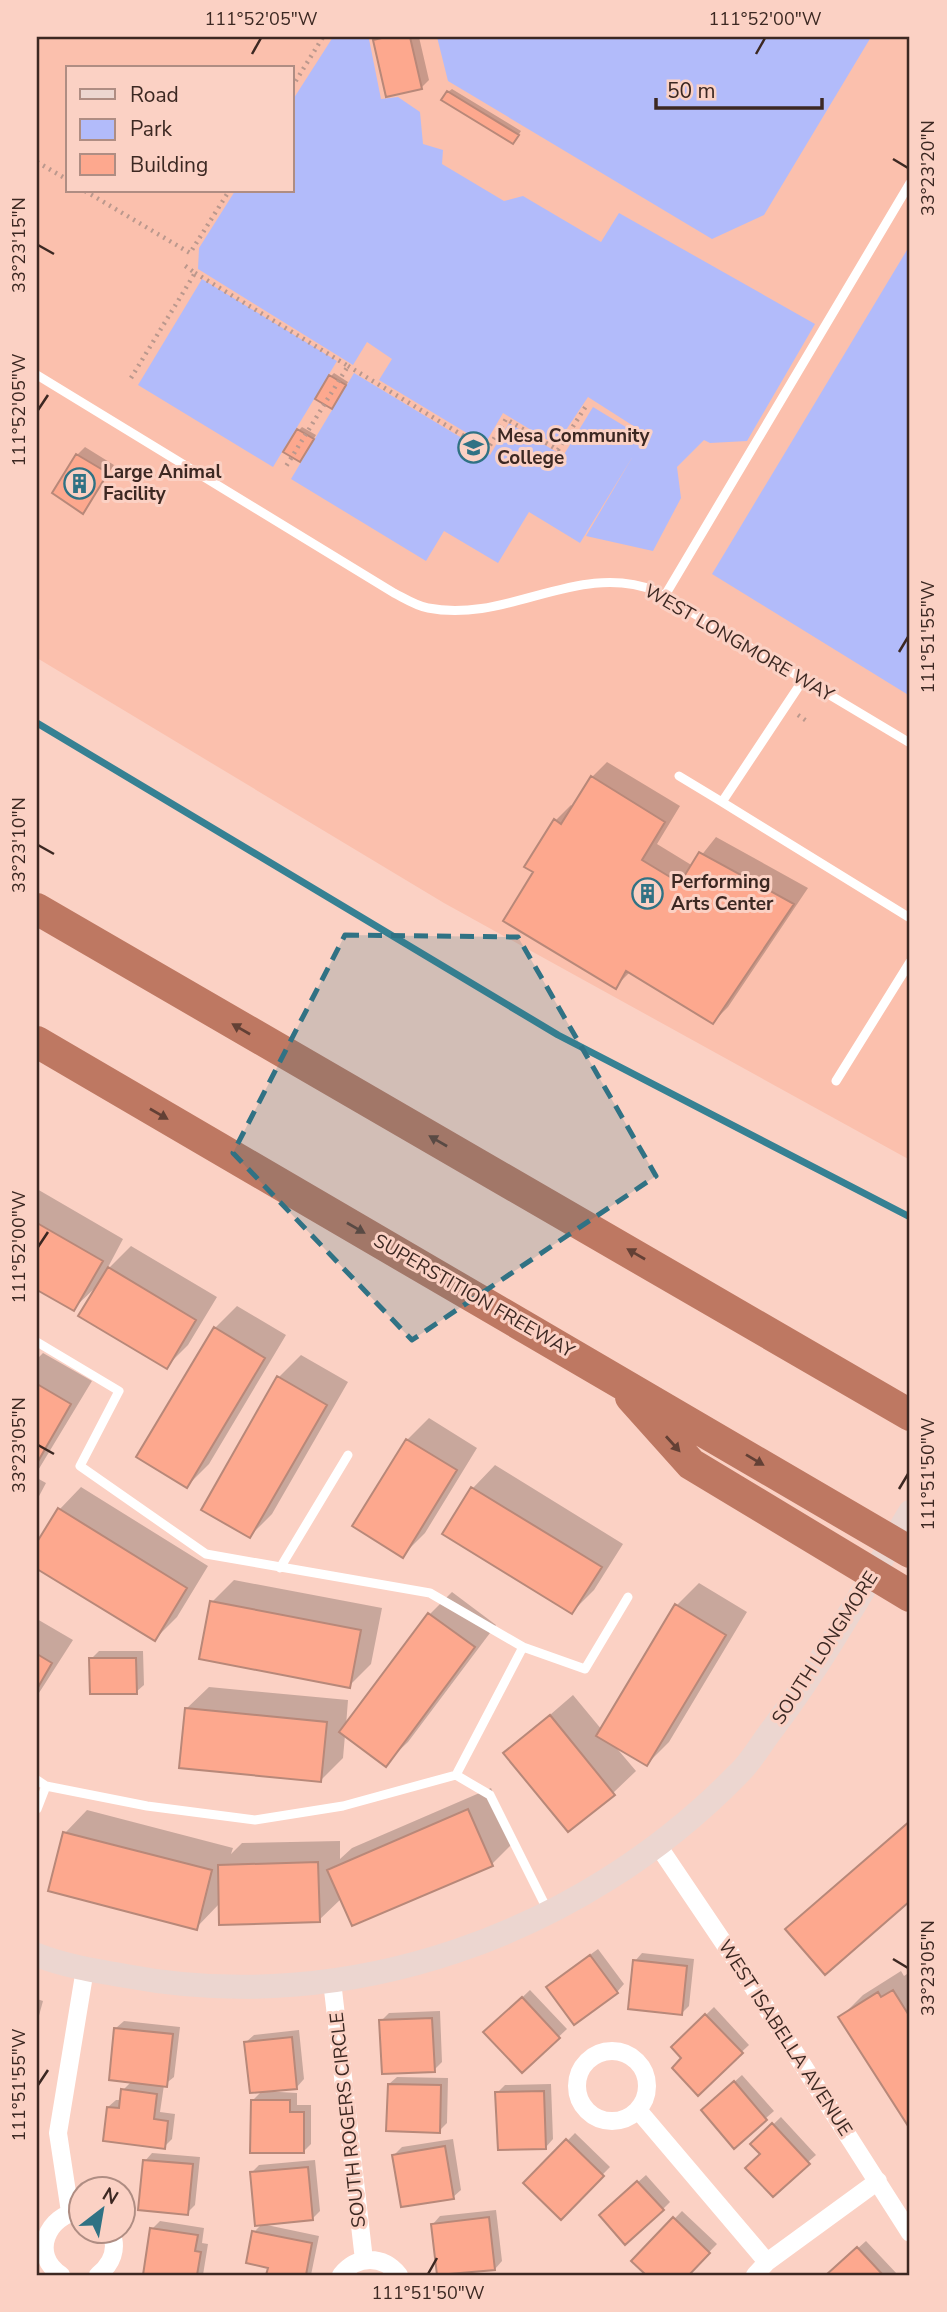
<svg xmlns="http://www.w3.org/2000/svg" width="947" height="2312" font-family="'Nunito Sans',sans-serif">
	<rect width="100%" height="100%" fill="#fbd1c4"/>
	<path fill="#fbc0ad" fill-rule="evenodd" d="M37 37H910V1160L444 903 37 658ZM68 68H292V191H68Z"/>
	<path fill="#b2bbfa" d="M333 37 369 39 381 99 398 97 420 112 423 144 443 150 442 164 504 201 523 196 601 242 619 213 815 324 747 441 710 443 704 440 677 467 681 498 653 551 586 536 646 434 588 397 556 445 503 413 485 444 379 380 392 359 367 342 353 365 198 269 199 248 235 191H292V101Z
		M437 37H871L764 215 712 239 448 81Z
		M910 245V696L712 574Z
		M202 279 337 361 273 467 138 385Z
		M354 373 490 455 509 423 563 456 593 407 644 438 580 543 529 512 498 563 444 531 426 561 291 479Z"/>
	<path fill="#0003" d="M374 37H419L429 80 421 88 387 95Z
		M452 89 521 131 516 139 448 92Z
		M334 373 348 382 335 404 331 376Z
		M302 427 316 435 303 457 299 430Z
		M85 447 114 465 83 511 77 455Z
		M607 762 680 806 657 844 693 866 716 837 808 888 728 1007 713 1022 630 972 615 987 535 872 555 821 571 805 574 807 592 777Z
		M37 1189 123 1239 106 1271 131 1246 217 1297 188 1345 166 1367 97 1286 73 1309 37 1288Z
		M237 1306 286 1335 209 1464 187 1486 215 1328Z
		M43 1353 92 1381 37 1472V1359Z
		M301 1355 348 1382 272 1514 250 1536 279 1377Z
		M429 1418 477 1448 425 1533 403 1555 407 1440Z
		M495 1465 623 1544 594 1590 572 1612 445 1533 473 1488Z
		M37 1478 46 1483 37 1500Z
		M81 1487 208 1566 177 1617 155 1639 37 1566V1546L59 1510Z
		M234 1580 382 1608 371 1664 349 1686 212 1602Z
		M699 1583 747 1612 669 1742 647 1764 614 1745 636 1771 613 1793 506 1753 573 1695 602 1730 677 1605Z
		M452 1592 496 1625 408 1742 385 1764 345 1735 343 1758 321 1780 186 1709 209 1687 348 1700 346 1726 430 1614Z
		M37 1619 73 1640 37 1696Z
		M99 1651H143L144 1685 136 1692 91 1659Z
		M491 1788 514 1842 492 1864 342 1898 319 1920 220 1903 196 1928 65 1833 87 1810 233 1848 231 1854 242 1843 340 1841V1859L352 1848Z
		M910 1820V1898L825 1972 787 1929Z
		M598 1949 624 1984 617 1992 556 1980Z
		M642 1953 694 1959 689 2006 681 2014 635 1961Z
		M901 1971 904 1976 910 1972V2125L841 2017 863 1995Z
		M530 1990 567 2029 522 2071 486 2032Z
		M37 1999 43 2001 37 2023Z
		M714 2007 749 2045 698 2093 684 2058 673 2047Z
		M440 2011 442 2062 434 2070 381 2021 389 2013Z
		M124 2021 180 2027 174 2077 164 2085 160 2112 175 2114 172 2139 164 2147 108 2107 116 2100H122L123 2090 132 2081 116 2028Z
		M299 2030 304 2079 297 2087 246 2042 254 2035Z
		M742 2075 774 2111 734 2146 711 2103Z
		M397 2077 448 2078 447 2123 439 2131 389 2084Z
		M551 2084 553 2139 546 2147 497 2093 505 2085Z
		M262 2091 297 2093V2105H311V2144L303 2152 252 2101Z
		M781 2117 816 2155 808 2162 753 2144Z
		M575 2133 610 2167 561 2217 526 2183Z
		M453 2139 461 2190 453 2197 394 2155 402 2147Z
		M152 2153 200 2157 195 2205 187 2213 145 2161Z
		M315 2160 320 2211 313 2218 251 2173 259 2165Z
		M646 2175 670 2202 663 2209 609 2208Z
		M496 2210 502 2261 495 2269 439 2275 433 2224 440 2216Z
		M682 2211 717 2244 687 2275H649L634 2261Z
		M160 2221 204 2228 202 2243 208 2244 203 2275H145L152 2229Z
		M262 2224 319 2236 311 2275H268L270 2266 254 2232Z
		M866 2241 898 2275H828Z"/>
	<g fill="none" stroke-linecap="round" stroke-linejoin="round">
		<path stroke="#368193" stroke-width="7" d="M37 723 558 1035 910 1217"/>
	</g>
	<path fill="#fda88e" stroke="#b88879" stroke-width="2" d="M386 37H410L422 89 386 97 373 40Z
		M447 91 519 135 513 144 441 100Z
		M329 375 346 385 332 409 315 399Z
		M297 429 314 439 300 462 283 452Z
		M76 454 108 473 83 514 52 493Z
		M591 776 665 822 642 860 680 883 699 852 794 904 713 1024 626 971 616 989 503 921 533 872 524 867 554 819 561 824Z
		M37 1223 103 1261 74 1311 37 1290Z
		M108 1267 196 1320 167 1369 78 1316Z
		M214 1327 265 1358 187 1488 136 1457Z
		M277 1376 327 1405 250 1538 201 1510Z
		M37 1384 71 1404 37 1463Z
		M406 1439 457 1470 403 1558 352 1526Z
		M471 1487 602 1567 572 1614 442 1534Z
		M58 1508 187 1588 155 1641 37 1569V1542Z
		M210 1601 361 1630 350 1688 199 1659Z
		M675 1604 726 1635 647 1766 596 1736Z
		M428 1613 475 1647 386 1767 339 1732Z
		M37 1654 52 1663 37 1689Z
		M89 1658H136L137 1694H90Z
		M185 1708 327 1722 321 1782 179 1768Z
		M550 1715 615 1795 568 1832 503 1753Z
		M468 1809 493 1866 352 1926 327 1870Z
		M910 1821V1901L825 1975 785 1929Z
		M63 1832 212 1870 197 1930 48 1891Z
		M318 1862 320 1922 219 1925 218 1865Z
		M590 1955 618 1993 574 2025 546 1987Z
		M633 1960 687 1966 682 2015 628 2009Z
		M893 1990 910 2017V2129L838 2017 878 1992 881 1997Z
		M522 1997 560 2038 522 2073 483 2032Z
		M705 2014 743 2053 698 2096 672 2068 681 2058 671 2047Z
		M432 2018 435 2072 382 2074 379 2020Z
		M114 2028 173 2034 167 2087 109 2080Z
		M292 2037 297 2089 250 2093 244 2042Z
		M734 2081 767 2120 734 2149 701 2110Z
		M388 2084 441 2085 440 2133 386 2131Z
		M121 2089 157 2094 154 2119 168 2121 165 2149 103 2141 107 2107 119 2108Z
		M544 2091 546 2149 498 2150 495 2092Z
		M251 2100H290V2112H304V2153H250Z
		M772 2123 810 2164 773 2197 745 2168 760 2154 750 2144Z
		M566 2139 604 2176 561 2220 523 2183Z
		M445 2146 454 2199 401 2207 392 2155Z
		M143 2160 193 2164 188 2215 138 2210Z
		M308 2167 313 2220 255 2226 250 2172Z
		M637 2181 664 2210 625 2245 599 2215Z
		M489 2217 495 2270 437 2275 431 2224Z
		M673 2217 710 2253 689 2275H646L631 2261Z
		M150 2228 198 2235 195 2251 201 2252 197 2275H143Z
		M252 2231 312 2243 306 2275H266L268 2268 246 2263Z
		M857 2247 883 2275H826Z"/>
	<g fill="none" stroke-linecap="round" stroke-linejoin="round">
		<path stroke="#bb988d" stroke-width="4.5" stroke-dasharray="2 5" stroke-linecap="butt" d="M292 87 323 37
			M37 162 68 180
			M85 191 190 253 229 191
			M195 273 348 366 285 468
			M348 366 487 450 506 419 558 450 586 406
			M131 378 195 273 184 265
			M798 715 808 722"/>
		<path stroke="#fff" stroke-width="9" d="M37 375 394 593C404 598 416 606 428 608 507 624 579 560 656 591L910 743
			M664 597 910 183
			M679 776 722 802 803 680
			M722 802 910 918
			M836 1081 910 962
			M37 1342 119 1391 80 1466 206 1554 430 1593 523 1647 456 1775 343 1806 255 1820 147 1806 46 1786 37 1780
			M280 1568 348 1455
			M523 1647 585 1669 628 1597
			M456 1775 490 1795 547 1909
			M37 1809 46 1786"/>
		<path stroke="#fff" stroke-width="18" d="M657 1844 744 1973 910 2233
			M332 1981 364 2260
			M577 2086a35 35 0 1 1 70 0a35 35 0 1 1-70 0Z
			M638 2110 767 2262
			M70 2212 58 2133 85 1969
			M61 2275C30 2255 47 2215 80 2211
			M98 2275C112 2264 118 2249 111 2232
			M341 2275C357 2255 383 2255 399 2275
			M755 2275 767 2262 878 2181"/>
		<path stroke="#ecd6d0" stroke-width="24" d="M37 1955C65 1966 96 1971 126 1976 348 2018 581 1935 738 1774 752 1761 762 1742 774 1727 825 1659 866 1585 910 1512"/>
		<path stroke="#be7862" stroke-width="32" d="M37 909 910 1415
			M37 1042 910 1552
			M631 1397 691 1464 910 1596"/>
	</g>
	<defs><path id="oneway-solid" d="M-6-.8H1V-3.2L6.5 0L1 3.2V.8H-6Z" transform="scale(1.75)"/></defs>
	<g fill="#634035">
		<use href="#oneway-solid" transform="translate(241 1029) rotate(-150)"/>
		<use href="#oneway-solid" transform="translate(159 1114) rotate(30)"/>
		<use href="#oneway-solid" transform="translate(438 1141) rotate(-150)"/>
		<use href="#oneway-solid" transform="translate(356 1228) rotate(30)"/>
		<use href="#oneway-solid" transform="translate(636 1254) rotate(-150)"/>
		<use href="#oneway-solid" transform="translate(673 1444) rotate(48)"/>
		<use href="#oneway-solid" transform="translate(755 1460) rotate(31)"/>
	</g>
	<path fill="#307284" fill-opacity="0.2" stroke="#307284" stroke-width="5" stroke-dasharray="14 9" stroke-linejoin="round" d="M345 935 518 937 656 1176 412 1340 233 1153Z"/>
	<path fill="none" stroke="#3c2822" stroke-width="2.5" d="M252 54 261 38M756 54 765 38M893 159 908 168M38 245 54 254M38 410 48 395M899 652 908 637M38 845 54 854M38 1247 48 1232M38 1445 54 1454M899 1489 908 1474M893 1959 908 1968M38 2085 48 2070M428 2274 437 2258"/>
	<defs>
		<symbol id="university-ring" viewBox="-11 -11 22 22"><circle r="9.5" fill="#fbd1c4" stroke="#307284" stroke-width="1.5"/><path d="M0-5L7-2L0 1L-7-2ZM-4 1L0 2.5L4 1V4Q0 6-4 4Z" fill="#307284"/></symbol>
		<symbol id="building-ring" viewBox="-11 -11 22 22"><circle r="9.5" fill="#fbd1c4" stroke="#307284" stroke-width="1.5"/><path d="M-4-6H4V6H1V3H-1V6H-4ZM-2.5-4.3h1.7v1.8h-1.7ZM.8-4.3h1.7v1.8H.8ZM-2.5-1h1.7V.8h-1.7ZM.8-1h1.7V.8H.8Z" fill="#307284"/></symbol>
	</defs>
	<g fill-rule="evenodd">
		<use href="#university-ring" x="456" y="430" width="35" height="35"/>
		<use href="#building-ring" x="62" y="466" width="35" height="35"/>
		<use href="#building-ring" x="630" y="876" width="35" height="35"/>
	</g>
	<g text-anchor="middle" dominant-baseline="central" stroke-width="6" stroke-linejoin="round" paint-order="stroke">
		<g font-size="19" font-weight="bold" fill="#3c2822" stroke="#fbd1c4" text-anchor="start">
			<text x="497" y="436">Mesa Community<tspan x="497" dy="22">College</tspan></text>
			<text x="103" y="472">Large Animal<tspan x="103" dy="22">Facility</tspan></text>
			<text x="671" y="882">Performing<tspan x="671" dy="22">Arts Center</tspan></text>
		</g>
		<g font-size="19" fill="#3c2822" stroke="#fbd1c4">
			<text transform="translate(739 643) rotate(30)">WEST LONGMORE WAY</text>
			<text transform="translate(474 1296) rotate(30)">SUPERSTITION FREEWAY</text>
			<text transform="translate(825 1648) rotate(-57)">SOUTH LONGMORE</text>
			<text transform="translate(785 2038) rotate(57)">WEST ISABELLA AVENUE</text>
			<text transform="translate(348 2120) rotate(-96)">SOUTH ROGERS CIRCLE</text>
		</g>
	</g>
	<rect width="947" height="2312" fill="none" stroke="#fbd1c4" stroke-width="77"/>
	<rect x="66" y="66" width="228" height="126" fill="#fbd1c4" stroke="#af8d83" stroke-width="2"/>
	<rect x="80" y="89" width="35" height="10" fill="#ecd6d0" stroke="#af8d83" stroke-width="2"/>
	<text x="130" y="102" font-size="21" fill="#3c2822">Road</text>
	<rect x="80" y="119" width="35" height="21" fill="#b2bbfa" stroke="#af8d83" stroke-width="2"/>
	<text x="130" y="136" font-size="21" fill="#3c2822">Park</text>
	<rect x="80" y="154" width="35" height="21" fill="#fda88e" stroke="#af8d83" stroke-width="2"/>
	<text x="130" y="172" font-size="21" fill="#3c2822">Building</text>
	<g transform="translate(102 2210) rotate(31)"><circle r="33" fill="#fbd1c4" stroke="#af8d83" stroke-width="2"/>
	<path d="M0-5L12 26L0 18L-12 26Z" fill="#307284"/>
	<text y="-10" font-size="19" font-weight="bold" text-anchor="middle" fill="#3c2822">N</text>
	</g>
	<path d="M656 98v10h166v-10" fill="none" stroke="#3c2822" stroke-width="3.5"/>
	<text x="667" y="98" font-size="21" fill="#3c2822" stroke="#fbd1c4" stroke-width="5" paint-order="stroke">50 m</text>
	<rect x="38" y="38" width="870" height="2236" fill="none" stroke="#3c2822" stroke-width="2.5"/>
	<g font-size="18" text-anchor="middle" fill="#3c2822">
		<text x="261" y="25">111°52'05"W</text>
		<text x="765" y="25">111°52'00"W</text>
		<text transform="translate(928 168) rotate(-90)" y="6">33°23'20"N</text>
		<text transform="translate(19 245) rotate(-90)" y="6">33°23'15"N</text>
		<text transform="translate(19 410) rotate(-90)" y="6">111°52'05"W</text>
		<text transform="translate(928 637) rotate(-90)" y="6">111°51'55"W</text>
		<text transform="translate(19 845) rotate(-90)" y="6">33°23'10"N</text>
		<text transform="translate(19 1247) rotate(-90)" y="6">111°52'00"W</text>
		<text transform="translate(19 1445) rotate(-90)" y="6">33°23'05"N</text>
		<text transform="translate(928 1474) rotate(-90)" y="6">111°51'50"W</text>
		<text transform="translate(928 1968) rotate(-90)" y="6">33°23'05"N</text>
		<text transform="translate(19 2085) rotate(-90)" y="6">111°51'55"W</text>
		<text x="428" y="2299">111°51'50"W</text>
	</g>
</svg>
